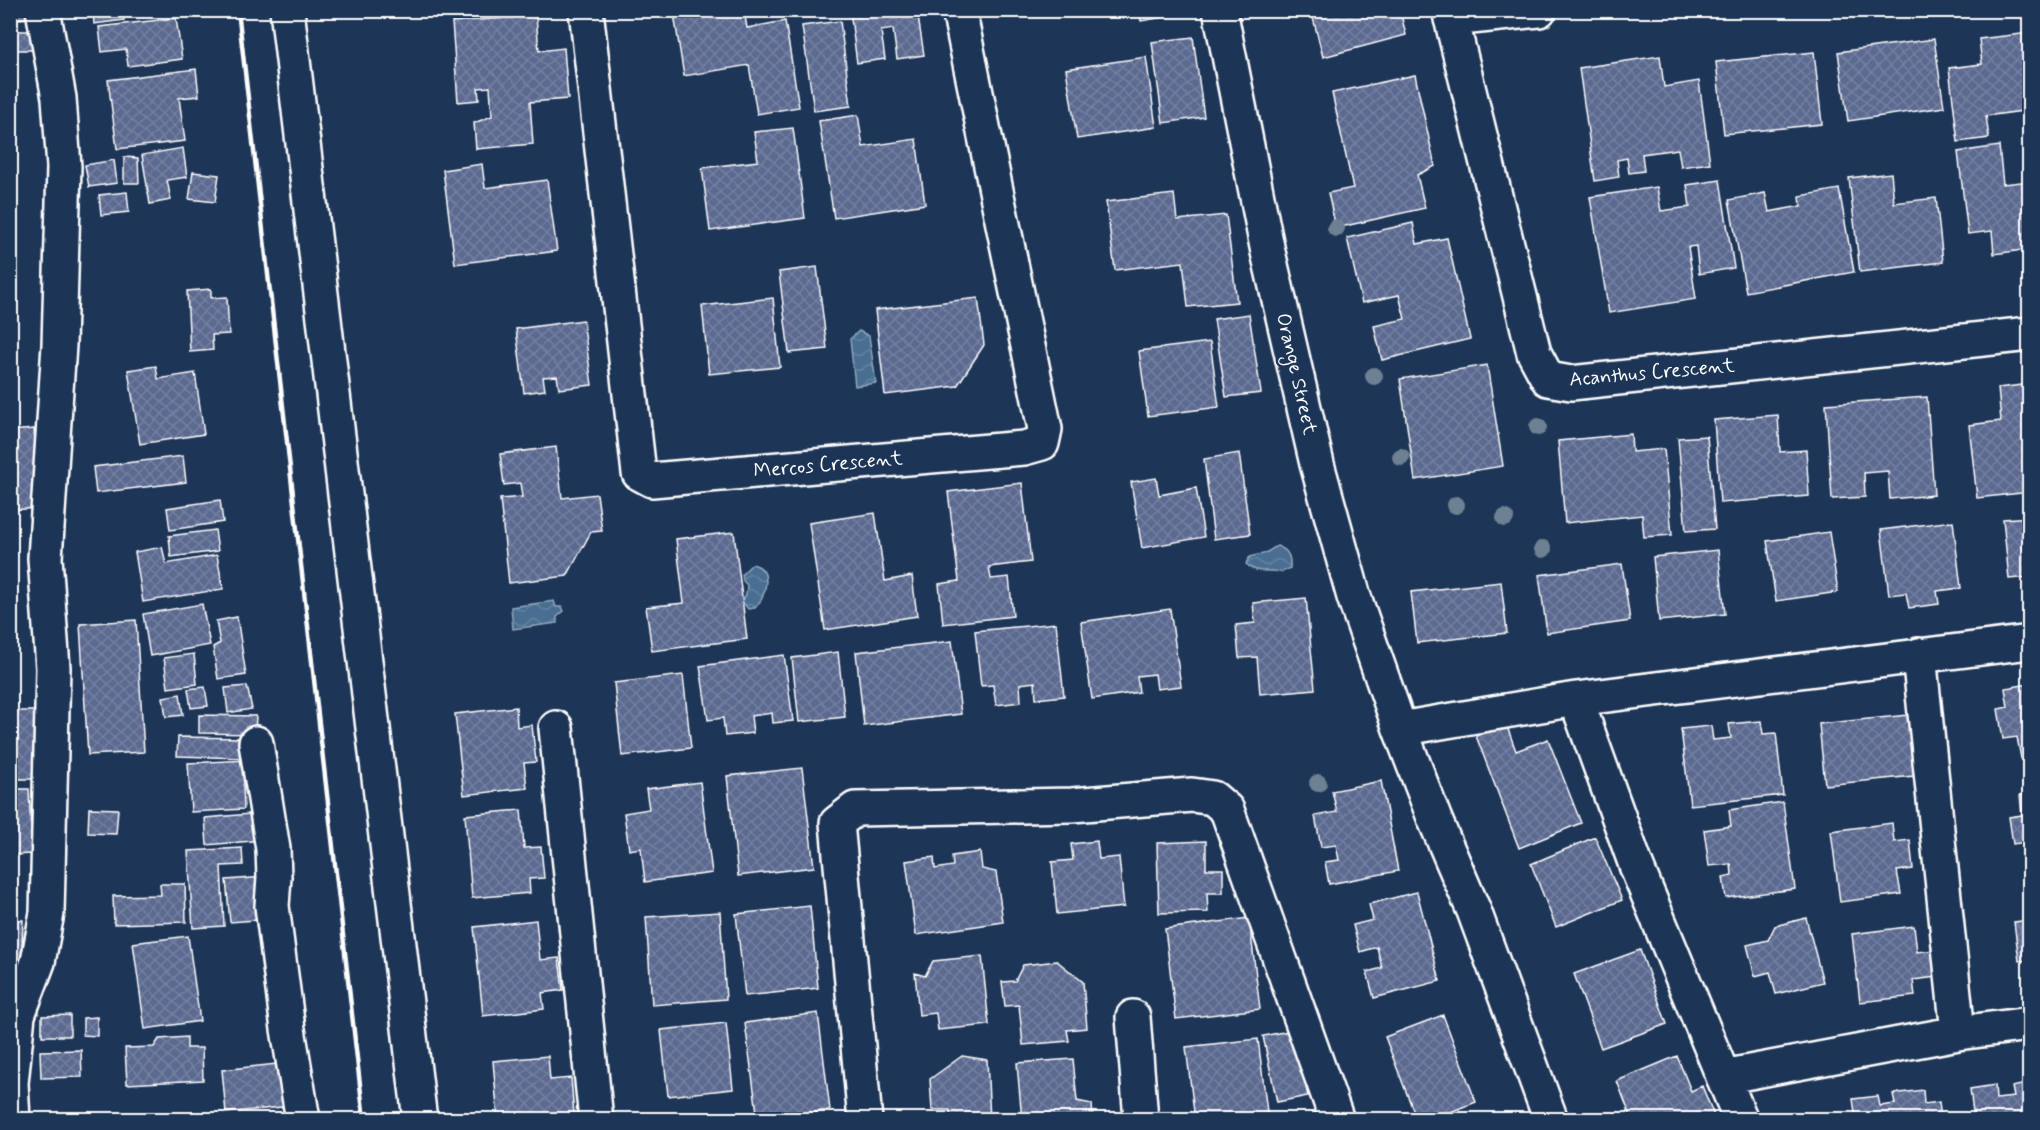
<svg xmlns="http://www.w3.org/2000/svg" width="2040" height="1130" font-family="Mynerve,sans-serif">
	<defs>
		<pattern id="water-waves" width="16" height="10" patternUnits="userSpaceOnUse" patternTransform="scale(1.5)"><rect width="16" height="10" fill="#496e91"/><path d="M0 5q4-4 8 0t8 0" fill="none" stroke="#6484a2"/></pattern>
		<pattern id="building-cross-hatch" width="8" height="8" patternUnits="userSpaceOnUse" patternTransform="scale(1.5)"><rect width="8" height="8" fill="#5b6990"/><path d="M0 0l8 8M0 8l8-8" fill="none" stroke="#7480a1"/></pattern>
	</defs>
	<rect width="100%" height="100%" fill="#1d3557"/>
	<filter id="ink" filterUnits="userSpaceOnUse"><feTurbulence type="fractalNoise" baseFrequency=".0167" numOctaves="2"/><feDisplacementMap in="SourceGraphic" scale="12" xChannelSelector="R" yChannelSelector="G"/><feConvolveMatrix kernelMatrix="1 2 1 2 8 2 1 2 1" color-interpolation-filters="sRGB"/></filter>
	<g filter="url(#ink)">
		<path fill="url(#water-waves)" stroke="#92a8bd" stroke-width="1.5" d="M859 331 869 336 876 383 855 386 850 339Z
			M1277 546C1288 550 1291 556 1290 568L1281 572C1266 569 1258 575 1246 564 1249 554 1254 556 1263 554 1267 553 1273 548 1277 546Z
			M752 564C774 569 766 596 755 608L748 609 742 601 746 595 747 585 743 581 742 574Z
			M554 601 556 607H562L564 611 557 617V623L513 629 511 607Z"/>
		<path fill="url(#building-cross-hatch)" stroke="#fff" stroke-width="1.5" d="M10 10H35L36 17 10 20Z
			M93 10H123L124 20 94 24Z
			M694 10H744L747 28 785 21 799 107 757 114 749 65 684 76 674 14Z
			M850 10H917L924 55 897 59 893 29 881 31 885 59 857 63Z
			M1139 10H1182L1183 14 1141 21Z
			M1311 10H1400L1406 35 1323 57Z
			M536 16 539 51 564 48 568 99 530 102 533 144 476 149 474 123 492 116 490 87 478 88 479 100 458 102 452 22Z
			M176 18 182 59 128 66 126 49 102 52 99 27Z
			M840 21 851 106 814 111 802 26Z
			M13 31H39L38 50H13Z
			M2030 33V61H2027L2030 71V110L1986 116 1989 138 1958 142 1949 68 1982 64 1979 39Z
			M1193 37 1204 117 1163 123 1152 42Z
			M1934 39 1944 107 1848 121 1838 52Z
			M1814 52 1822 124 1724 134 1716 62Z
			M1660 56 1664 87 1699 81 1710 163 1681 167 1678 149 1642 154 1644 171 1629 173 1627 158 1617 160 1619 177 1595 181 1579 68Z
			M1146 57 1156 127 1077 139 1066 69Z
			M196 69 199 96 179 98 185 141 117 149 108 80Z
			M1415 75 1435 166 1417 175 1425 208 1336 228 1328 193 1353 188 1332 93Z
			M858 115 863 147 916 139 925 204 834 218 819 121Z
			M793 128 805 218 710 231 702 168 758 161 754 132Z
			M1999 146 2003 184 2030 181V249L1994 254 1992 231 1968 234 1958 152Z
			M183 148 187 177 167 180 171 200 150 204 142 155Z
			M124 157 138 158 139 183H124Z
			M114 160 117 183 89 187 85 165Z
			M482 164 485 188 547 180 557 251 455 264 443 170Z
			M193 172 219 175 215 202 189 199Z
			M1891 173 1894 203 1936 198 1943 262 1860 272 1849 178Z
			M1720 180 1734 268 1699 274 1696 246 1688 247 1696 299 1609 313 1590 197 1657 187 1661 211 1690 207 1687 185Z
			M1839 189 1854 272 1746 292 1729 200 1765 193 1769 212 1801 206 1800 196Z
			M127 192 129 212 101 215 99 195Z
			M1174 194 1177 220 1226 215 1237 302 1188 307 1183 262 1115 270 1106 202Z
			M1413 223 1417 244 1447 238 1470 339 1382 360 1374 326 1405 319 1399 295 1362 303 1347 238Z
			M817 267 827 349 789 353 779 272Z
			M211 289V298L227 297 229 334 212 335 213 350 190 352 187 291Z
			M773 298 780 367 709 374 702 306Z
			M978 298 984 345 957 386 885 395 875 310Z
			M1249 314 1261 393 1226 397 1214 319Z
			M583 320 592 385 559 389 557 376 543 377 545 390 524 393 516 329Z
			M1210 342 1219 407 1148 416 1139 351Z
			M1487 365 1503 466 1415 480 1400 379Z
			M156 366 158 379 195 373 204 434 140 444 128 370Z
			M2030 384V492L1977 498 1969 425 2001 421 1998 388Z
			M1927 397 1934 495 1890 499 1888 471 1864 473 1865 497 1832 499 1826 404Z
			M1778 415 1780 452 1806 450 1809 496 1720 503 1714 420Z
			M34 429 40 508 10 510V431Z
			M1631 434 1632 452 1664 449 1672 535 1644 537 1642 515 1565 523 1558 441Z
			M1707 436 1715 529 1686 531 1678 438Z
			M556 447 562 498 597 494 602 531 591 532 567 576 509 583 500 499 522 497 520 483 504 485 500 454Z
			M1239 453 1250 534 1214 539 1204 459Z
			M183 456 186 482 96 493 93 467Z
			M1156 478 1159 495 1196 488 1204 537 1142 548 1131 482Z
			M1022 483 1031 562 989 567 991 579 1009 577 1013 616 943 624 939 584 959 581 948 492Z
			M220 500 223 522 170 530 167 508Z
			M875 513 885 581 912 576 917 616 825 630 809 523Z
			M2030 517V577L2009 579 2003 519Z
			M1953 521 1961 588 1937 591 1939 604 1909 608 1906 593 1889 595 1881 530Z
			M215 530 218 551 171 557 169 536Z
			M734 532 747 639 652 651 646 607 684 603 676 539Z
			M1829 532 1838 592 1776 601 1767 541Z
			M162 547 166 564 217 555 223 589 143 602 135 552Z
			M1718 550 1725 614 1659 621 1653 557Z
			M1622 564 1630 621 1547 633 1539 575Z
			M1501 582 1507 633 1417 643 1411 592Z
			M1306 598 1315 689 1260 694 1257 657 1239 658 1236 625 1255 623 1253 603Z
			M202 604 210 645 150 656 143 614Z
			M1170 609 1181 686 1157 689 1155 674 1137 676 1139 692 1092 699 1081 622Z
			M237 617 246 675 218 679 213 647 220 643 216 621Z
			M136 620 144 752 88 755 80 624Z
			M1056 623 1064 696 1036 699 1035 682 1020 684 1021 702 996 705 993 685 981 686 975 631Z
			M952 641 961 714 864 726 856 652Z
			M838 652 845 717 799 722 792 658Z
			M194 654 197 684 168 688 164 658Z
			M784 655 793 721 773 723 772 713 751 716 753 733 725 736 723 718 708 720 700 666Z
			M683 675 691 748 622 756 614 683Z
			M2030 684V756L2021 758 2017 737 2003 739 1998 709 2008 707 2005 688Z
			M247 686 252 709 228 713 225 688Z
			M205 687 208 706 191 708 188 689Z
			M180 694 183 715 166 717 163 697Z
			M516 707 517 727 532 725 536 762 524 763 527 788 464 795 455 714Z
			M15 711H42V779H15Z
			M199 715 256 716 255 734 199 733Z
			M1908 715 1914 776 1825 785 1819 724Z
			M1761 721 1763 734 1776 733 1783 795 1690 805 1681 729 1711 726 1713 740 1731 738 1729 724Z
			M1506 724 1516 751 1548 739 1581 823 1519 848 1476 736Z
			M178 737 244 738 243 758 177 756Z
			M248 760 250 781 243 785 244 809 191 812 188 763Z
			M802 768 814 867 738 876 727 776Z
			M1381 781 1398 871 1329 884 1325 862 1339 860 1336 845 1321 847 1315 816 1337 812 1332 791Z
			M700 782 712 873 645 882 641 848 629 850 624 813 649 809 646 789Z
			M10 789H29L32 854 10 855Z
			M2030 794V861H2029L2026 842 2013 844 2009 817 2022 815 2020 795Z
			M1783 802 1795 889 1726 898 1723 877 1732 875 1731 864 1709 866 1704 830 1731 826 1729 810Z
			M89 808 118 809 116 834 88 833Z
			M521 810 524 848 541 847 544 878 529 879 530 893 472 898 465 815Z
			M261 813 263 840 207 845 205 818Z
			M1892 823 1894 842 1910 840 1913 869 1897 871 1901 894 1840 902 1831 831Z
			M1595 837 1622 900 1556 927 1531 864Z
			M1097 841 1099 859 1119 857 1124 907 1057 914 1052 862 1073 860 1071 844Z
			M1206 841V869H1223V893H1207L1208 912 1159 913 1157 843Z
			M242 848 243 865 221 866 224 926 193 928 188 851Z
			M980 852 982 869 996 872 1003 922 916 935 906 861 934 857 935 869 953 866 952 856Z
			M265 877 268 919 230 922 226 880Z
			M160 884H185L186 922 114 924 113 896 161 895Z
			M1417 892 1440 981 1374 998 1367 972 1382 968 1377 947 1360 952 1353 925 1373 920 1369 904Z
			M810 906 818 988 745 996 736 914Z
			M720 912 726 999 652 1005 646 917Z
			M1249 918 1260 1009 1176 1019 1165 929Z
			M1806 918 1823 982 1776 994 1770 972 1755 976 1747 945 1768 940 1775 926Z
			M10 920H23L21 972H10Z
			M536 920 540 960 559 958 563 990 542 993 544 1009 483 1016 474 927Z
			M2030 920V960L2019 961 2014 922Z
			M1914 926 1917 952 1934 950 1937 977 1913 980 1915 996 1860 1002 1852 934Z
			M188 936 200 1021 145 1029 133 943Z
			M1640 950 1667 1024 1601 1048 1574 974Z
			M982 956 989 1025 938 1030 936 1013 919 1015 915 973 925 976 933 961Z
			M1057 961 1083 982 1087 1028 1067 1030 1069 1041 1023 1045 1019 1005 1005 1006 1002 982 1015 981 1023 965Z
			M818 1013 830 1110 758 1120 745 1023Z
			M70 1015V1036H42V1016Z
			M1443 1015 1476 1102 1430 1120H1417L1385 1037Z
			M97 1017V1036L83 1035V1018Z
			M726 1023 733 1089 668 1096 661 1030Z
			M1294 1030 1308 1096 1277 1102 1263 1036Z
			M187 1037V1048H202L203 1080 127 1084 125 1048 154 1047 159 1039Z
			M1258 1039 1268 1120H1195L1186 1047Z
			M81 1050 82 1077 41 1078 40 1051Z
			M548 1056 550 1080 571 1078 574 1115 556 1116V1120H498L493 1061Z
			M962 1056 987 1060 990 1120H950V1110H932L930 1079Z
			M1677 1056 1691 1091 1702 1086 1715 1118 1632 1120 1617 1081Z
			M1073 1059 1077 1101 1092 1104 1093 1120H1022L1017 1063Z
			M286 1063 291 1106 226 1113 222 1070Z
			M2026 1084 2028 1098 2030 1097V1120H1974L1970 1089 1995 1085 1996 1099 2014 1097 2012 1087Z
			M1923 1090 1924 1104 1939 1102 1941 1120H1856L1853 1099 1878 1096 1880 1106 1895 1104 1893 1094Z"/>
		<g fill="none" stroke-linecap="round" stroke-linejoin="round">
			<defs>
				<path id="minor" d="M287 10 420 1120
					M586 10 639 473 652 480 1024 448 1042 443 1045 429 959 10
					M1220 10 1268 252 1317 464 1354 597 1400 729 1435 820 1474 911 1551 1120
					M1449 10 1534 353 1548 379 1571 383 2030 334
					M1451 19 1539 10
					M1919 655 1958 1033
					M1576 699 1637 868 1741 1120
					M556 728 596 1120
					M1400 729 1576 699 2030 642
					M256 743 273 849 274 877 272 906 288 1029 303 1120
					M10 1016 18 1015 38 962 47 913 53 668 45 558 59 345 64 167 59 98 43 10
					M1133 1017 1141 1120
					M1723 1077 1958 1033 2030 1024
					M13 1120 11 1083 18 1015
					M865 1120 837 823 855 809 1072 805 1192 795 1213 798 1227 810 1337 1120"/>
			</defs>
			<use href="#minor" stroke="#fff" stroke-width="38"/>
			<use href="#minor" stroke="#1d3557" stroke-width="33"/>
			<path stroke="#fff" stroke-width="4.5" d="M238 10 364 1120"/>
		</g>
		<g fill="#6d8192">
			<circle cx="1336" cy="228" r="9"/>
			<circle cx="1374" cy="376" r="9"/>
			<circle cx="1538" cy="427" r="9"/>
			<circle cx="1401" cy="457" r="9"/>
			<circle cx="1456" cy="505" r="9"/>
			<circle cx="1505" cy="518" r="9"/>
			<circle cx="1543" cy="549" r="9"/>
			<circle cx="1318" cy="783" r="9"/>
		</g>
	</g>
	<g text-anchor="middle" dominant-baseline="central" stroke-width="4.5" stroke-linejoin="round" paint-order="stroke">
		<g font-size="20" fill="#fff" stroke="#1d3557">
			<text transform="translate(1652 373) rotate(-5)">Acanthus Crescent</text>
			<text transform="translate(1296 374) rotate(77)">Orange Street</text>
			<text transform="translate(828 465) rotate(-5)">Mercos Crescent</text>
		</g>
	</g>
	<rect width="2040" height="1130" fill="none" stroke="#1d3557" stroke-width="36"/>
	<rect x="18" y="18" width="2004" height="1094" fill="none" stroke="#fff" stroke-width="2" filter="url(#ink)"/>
</svg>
